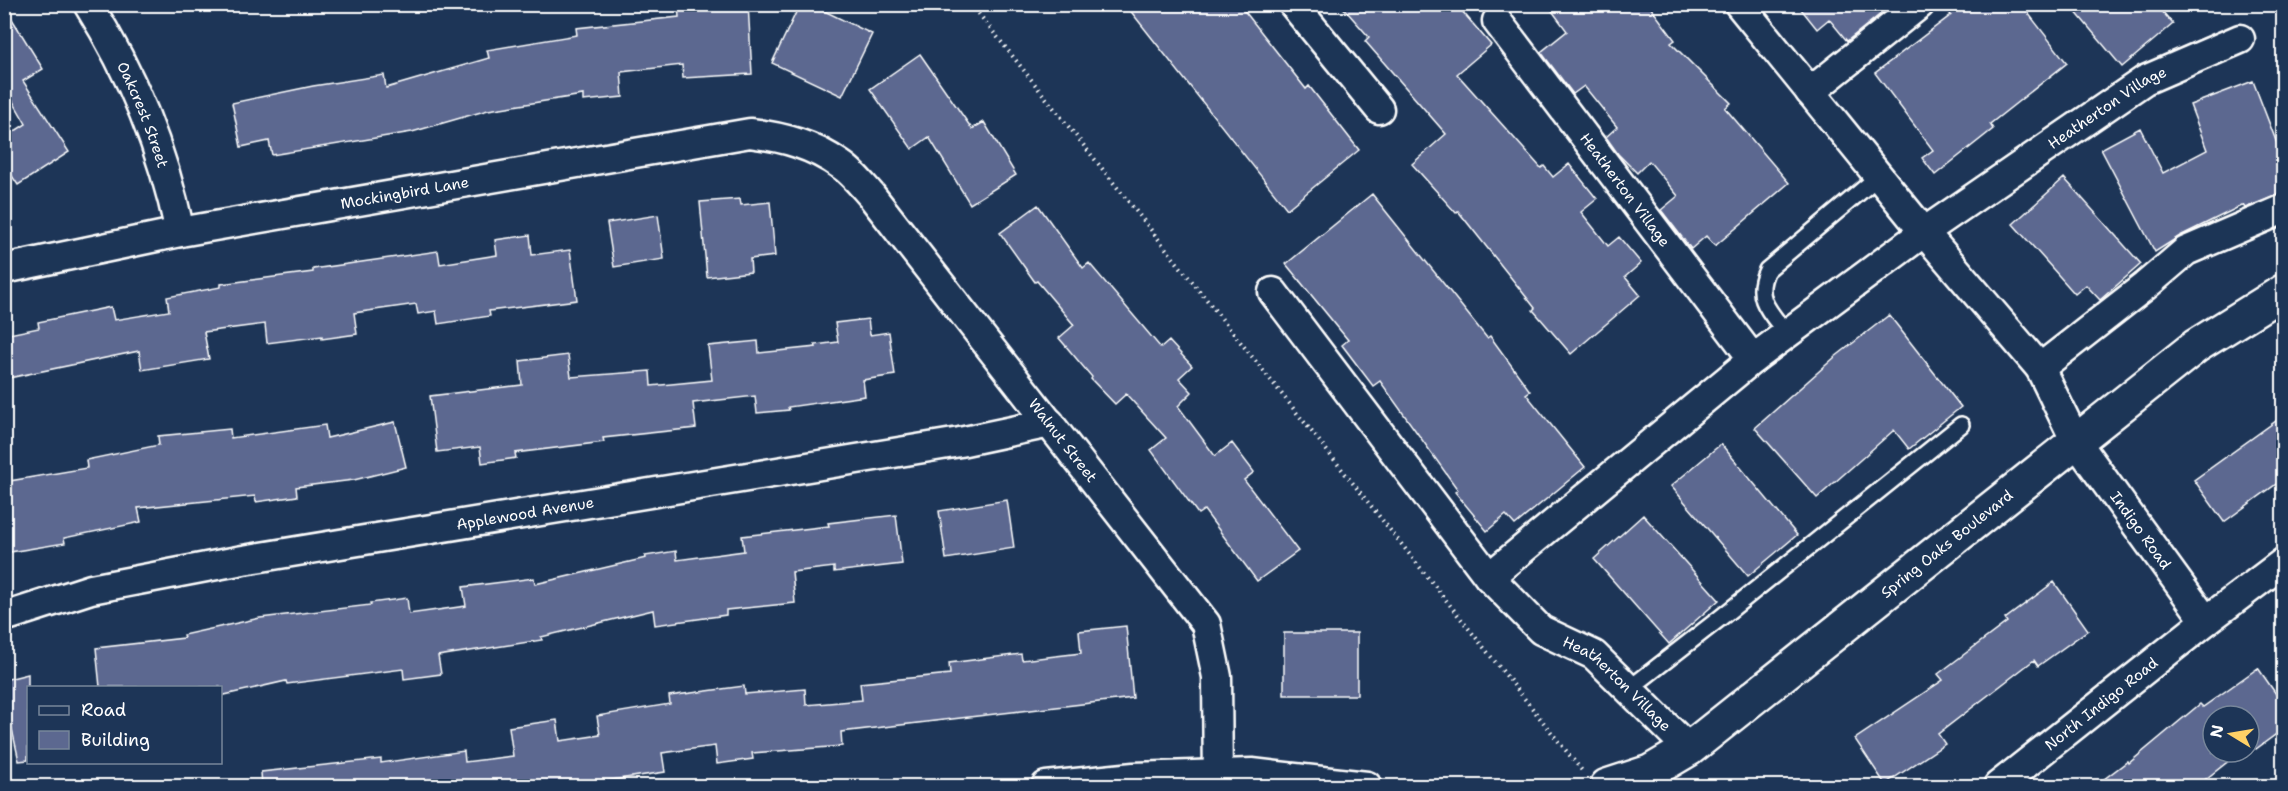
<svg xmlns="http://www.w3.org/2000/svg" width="2288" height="791" font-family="'Shantell Sans',sans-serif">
	<rect width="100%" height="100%" fill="#1d3557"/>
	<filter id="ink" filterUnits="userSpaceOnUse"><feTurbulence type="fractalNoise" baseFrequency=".0167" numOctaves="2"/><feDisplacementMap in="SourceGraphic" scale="12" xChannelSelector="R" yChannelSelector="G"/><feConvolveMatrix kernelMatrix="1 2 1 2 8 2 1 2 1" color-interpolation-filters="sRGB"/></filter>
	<g filter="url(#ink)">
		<path fill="#5c6890" stroke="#fff" stroke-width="1.5" d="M701 4H748L752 74 683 78 682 65 621 72 623 97 583 101V95L488 110 412 132 272 155 269 141 241 147 232 103 313 86 384 75 386 88 489 58 487 50 577 35 576 28 679 17 678 6Z
			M800 4H810L872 34 842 96 772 63Z
			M1125 4H1239L1306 89 1309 86 1359 150 1287 209Z
			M1340 4H1456L1491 45 1457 74 1541 168 1544 166 1553 177 1569 164 1597 199 1581 212 1608 246 1619 237 1641 263 1625 277 1640 295 1571 354 1533 310 1535 308 1458 211 1456 213 1412 164 1446 134 1365 41 1369 37Z
			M1547 4H1648L1675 40 1671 43 1731 103 1725 108 1789 183 1715 246 1706 236 1691 249 1661 210 1678 196 1649 161 1637 173 1618 154 1606 137 1617 127 1584 86 1573 94 1541 52 1567 31Z
			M1797 4H1893L1847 41 1829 19 1817 29Z
			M1943 4H2021L2067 63 1990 124 1993 129 1935 175 1922 158 1933 150 1875 73 1951 15Z
			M2069 4H2156L2173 24 2122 67Z
			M4 6 43 69 23 81 69 152 18 185 4 164V138L26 124 7 91 4 92Z
			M920 54 972 129 984 122 1016 175 970 204 929 137 912 149 870 89Z
			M2253 81 2283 159V193L2245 208 2243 205 2180 236 2155 252 2101 149 2140 128 2163 173 2207 150 2190 105Z
			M2064 178 2141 264 2100 300 2086 285 2075 294 2013 224Z
			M1372 194 1487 338 1490 336 1530 391 1526 394 1585 467 1515 525 1506 515 1487 531 1455 492 1458 490 1380 381 1373 386 1342 345 1348 340 1286 264Z
			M740 199 741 205 770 202 775 256 750 259 751 272 707 277 700 202Z
			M1038 205 1083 268 1089 263 1161 348 1169 341 1192 366 1179 378 1192 392 1178 406 1215 456 1232 443 1254 472 1244 480 1298 551 1257 581 1204 510 1198 514 1151 450 1166 438 1126 394 1115 404 1091 379 1092 377 1059 338 1074 325 1037 281 1035 282 1000 233Z
			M658 215 664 259 614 267 607 223Z
			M530 235 532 255 570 250 577 300 489 311 490 316 438 324 436 311 418 314 416 304 354 313 357 334 322 339V336L267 343 265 324 204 332 209 359 142 370 139 351 4 379V335L39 328 38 322 111 307 114 320 169 311 167 297 221 287V284L313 272V269L438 251 440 264 497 255 495 240Z
			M1889 315 1961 407 1909 449 1894 430 1817 498 1755 428 1835 357Z
			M868 319 870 335 889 332 895 375 863 380 865 396 788 407 789 410 757 413 755 396 693 403 696 428 603 438 604 442 515 453 516 458 482 463 480 447 437 452 430 396 522 385 520 361 568 355 571 377 650 371 651 386 712 380 708 346 758 341 759 353 816 347 815 345 838 342 835 323Z
			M2283 416V479L2224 522 2194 480Z
			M395 422 406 467 354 480 296 487 297 496 256 502 255 496 138 508 141 522 64 538 65 543 4 553V482L87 468 86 460 159 445 158 436 230 429 231 438 325 425 327 438Z
			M1721 444 1797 535 1748 576 1671 486Z
			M1007 500 1014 548 946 559 939 511Z
			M896 515 902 564 834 572V567L792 572 795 603 726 610V615L655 625 653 610 541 637 542 640 438 656 441 674 404 679 403 669 287 684 286 681 220 696V687H100L96 648 184 638 183 635 260 618 371 605 370 603 407 598 409 614 466 606 463 587 534 578 535 584 646 558 645 556 676 551 677 560 744 551 742 536 829 526 828 523Z
			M1643 515 1719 600 1669 644 1594 559Z
			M2054 582 2088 630 2038 666 2034 660 1938 734 1945 744 1885 784 1855 739 1943 680 1938 674 2007 622 2005 619Z
			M1126 626 1133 698 841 732 842 746 752 753 753 759 717 764 715 746 662 753 665 772 572 786H262L261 772 381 759V763L464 751 465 762 513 756 509 727 557 720 560 741 600 735 597 716 670 704 669 696 744 686 745 694 805 689 806 705 862 700 860 683 950 674 949 663 1021 654 1022 660 1081 653 1079 631Z
			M1284 633H1357V695H1284Z
			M2258 668 2283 704V729L2256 749 2251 743 2249 745V716H2213V752H2240L2197 786H2095L2128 761 2129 763 2200 704 2203 707Z
			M28 674V760L19 761 4 693V680Z"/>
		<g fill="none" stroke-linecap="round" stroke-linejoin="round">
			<defs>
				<path id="lane" d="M1787 334C1770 312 1753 298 1767 270L1879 176
					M1629 689 1719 619 1961 425"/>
				<g id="street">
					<path id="s1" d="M88 4C133 75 163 151 180 232"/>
					<path d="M1293 4 1379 109"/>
					<path id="s2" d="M1739 4 1924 232 2040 368 2075 440 2206 621"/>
					<path id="s3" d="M1497 21 1753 359"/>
					<path d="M1810 92 1920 4"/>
					<path id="s4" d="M4 269 180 232 750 133C783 137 813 145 841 165 852 172 862 185 871 195L1206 624 1217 677 1218 786"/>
					<path id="s5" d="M1273 292 1489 577 1541 630 1594 655 1689 749"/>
					<path d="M2040 368 2145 286 2186 251 2284 209"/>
					<path id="s6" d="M1489 577 1753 359 1924 232 2145 80 2240 39"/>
					<path id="s7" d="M4 617 91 589 243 560 960 442 1050 423"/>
					<path d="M1046 786 1134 777 1252 773 1367 786"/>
					<path id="s8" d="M1998 786 2206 621 2284 562"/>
				</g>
				<g id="secondary">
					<path id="s9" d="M1607 786 1650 772 1689 749 2196 346 2284 291"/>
				</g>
			</defs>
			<use href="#lane" stroke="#fff" stroke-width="20"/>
			<use href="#street" stroke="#fff" stroke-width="33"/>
			<use href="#secondary" stroke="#fff" stroke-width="38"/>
			<path stroke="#fff" stroke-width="4" stroke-dasharray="1.5 4.5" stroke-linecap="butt" d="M971 4 1583 772"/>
			<use href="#lane" stroke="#1d3557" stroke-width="15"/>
			<use href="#street" stroke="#1d3557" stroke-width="28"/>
			<use href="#secondary" stroke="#1d3557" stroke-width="33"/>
		</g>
	</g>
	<g text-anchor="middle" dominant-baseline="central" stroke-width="4.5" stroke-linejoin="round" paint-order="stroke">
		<g font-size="15" fill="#fff" stroke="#1d3557">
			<text stroke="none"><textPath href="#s6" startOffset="777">Heatherton Village</textPath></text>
			<text stroke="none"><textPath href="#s1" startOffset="124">Oakcrest Street</textPath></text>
			<text stroke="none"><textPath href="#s3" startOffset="212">Heatherton Village</textPath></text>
			<text stroke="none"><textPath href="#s4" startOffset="408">Mockingbird Lane</textPath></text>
			<text stroke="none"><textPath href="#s4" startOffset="1210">Walnut Street</textPath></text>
			<text stroke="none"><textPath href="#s7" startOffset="532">Applewood Avenue</textPath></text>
			<text stroke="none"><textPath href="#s2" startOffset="664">Indigo Road</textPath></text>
			<text stroke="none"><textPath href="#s9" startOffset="420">Spring Oaks Boulevard</textPath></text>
			<text stroke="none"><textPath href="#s5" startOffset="526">Heatherton Village</textPath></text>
			<text stroke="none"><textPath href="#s8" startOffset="132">North Indigo Road</textPath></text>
		</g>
	</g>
	<rect width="2288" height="791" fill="none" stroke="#1d3557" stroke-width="24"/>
	<rect x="12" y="12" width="2264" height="767" fill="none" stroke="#fff" stroke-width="2" filter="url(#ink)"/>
	<rect x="27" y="686" width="195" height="78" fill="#1d3557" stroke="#77869a" stroke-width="1.5"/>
	<rect x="39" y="706" width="30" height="9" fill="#1d3557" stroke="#77869a" stroke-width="1.5"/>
	<text x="81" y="716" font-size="18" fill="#ffffff">Road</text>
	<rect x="39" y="731" width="30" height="18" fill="#5c6890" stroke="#77869a" stroke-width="1.5"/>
	<text x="81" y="746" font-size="18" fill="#ffffff">Building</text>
	<g transform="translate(2231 734) rotate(281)"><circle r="28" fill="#1d3557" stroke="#77869a" stroke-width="1.5"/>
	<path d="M0-4.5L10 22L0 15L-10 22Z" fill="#ffd166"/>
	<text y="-9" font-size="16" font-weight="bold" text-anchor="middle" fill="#ffffff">N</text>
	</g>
</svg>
